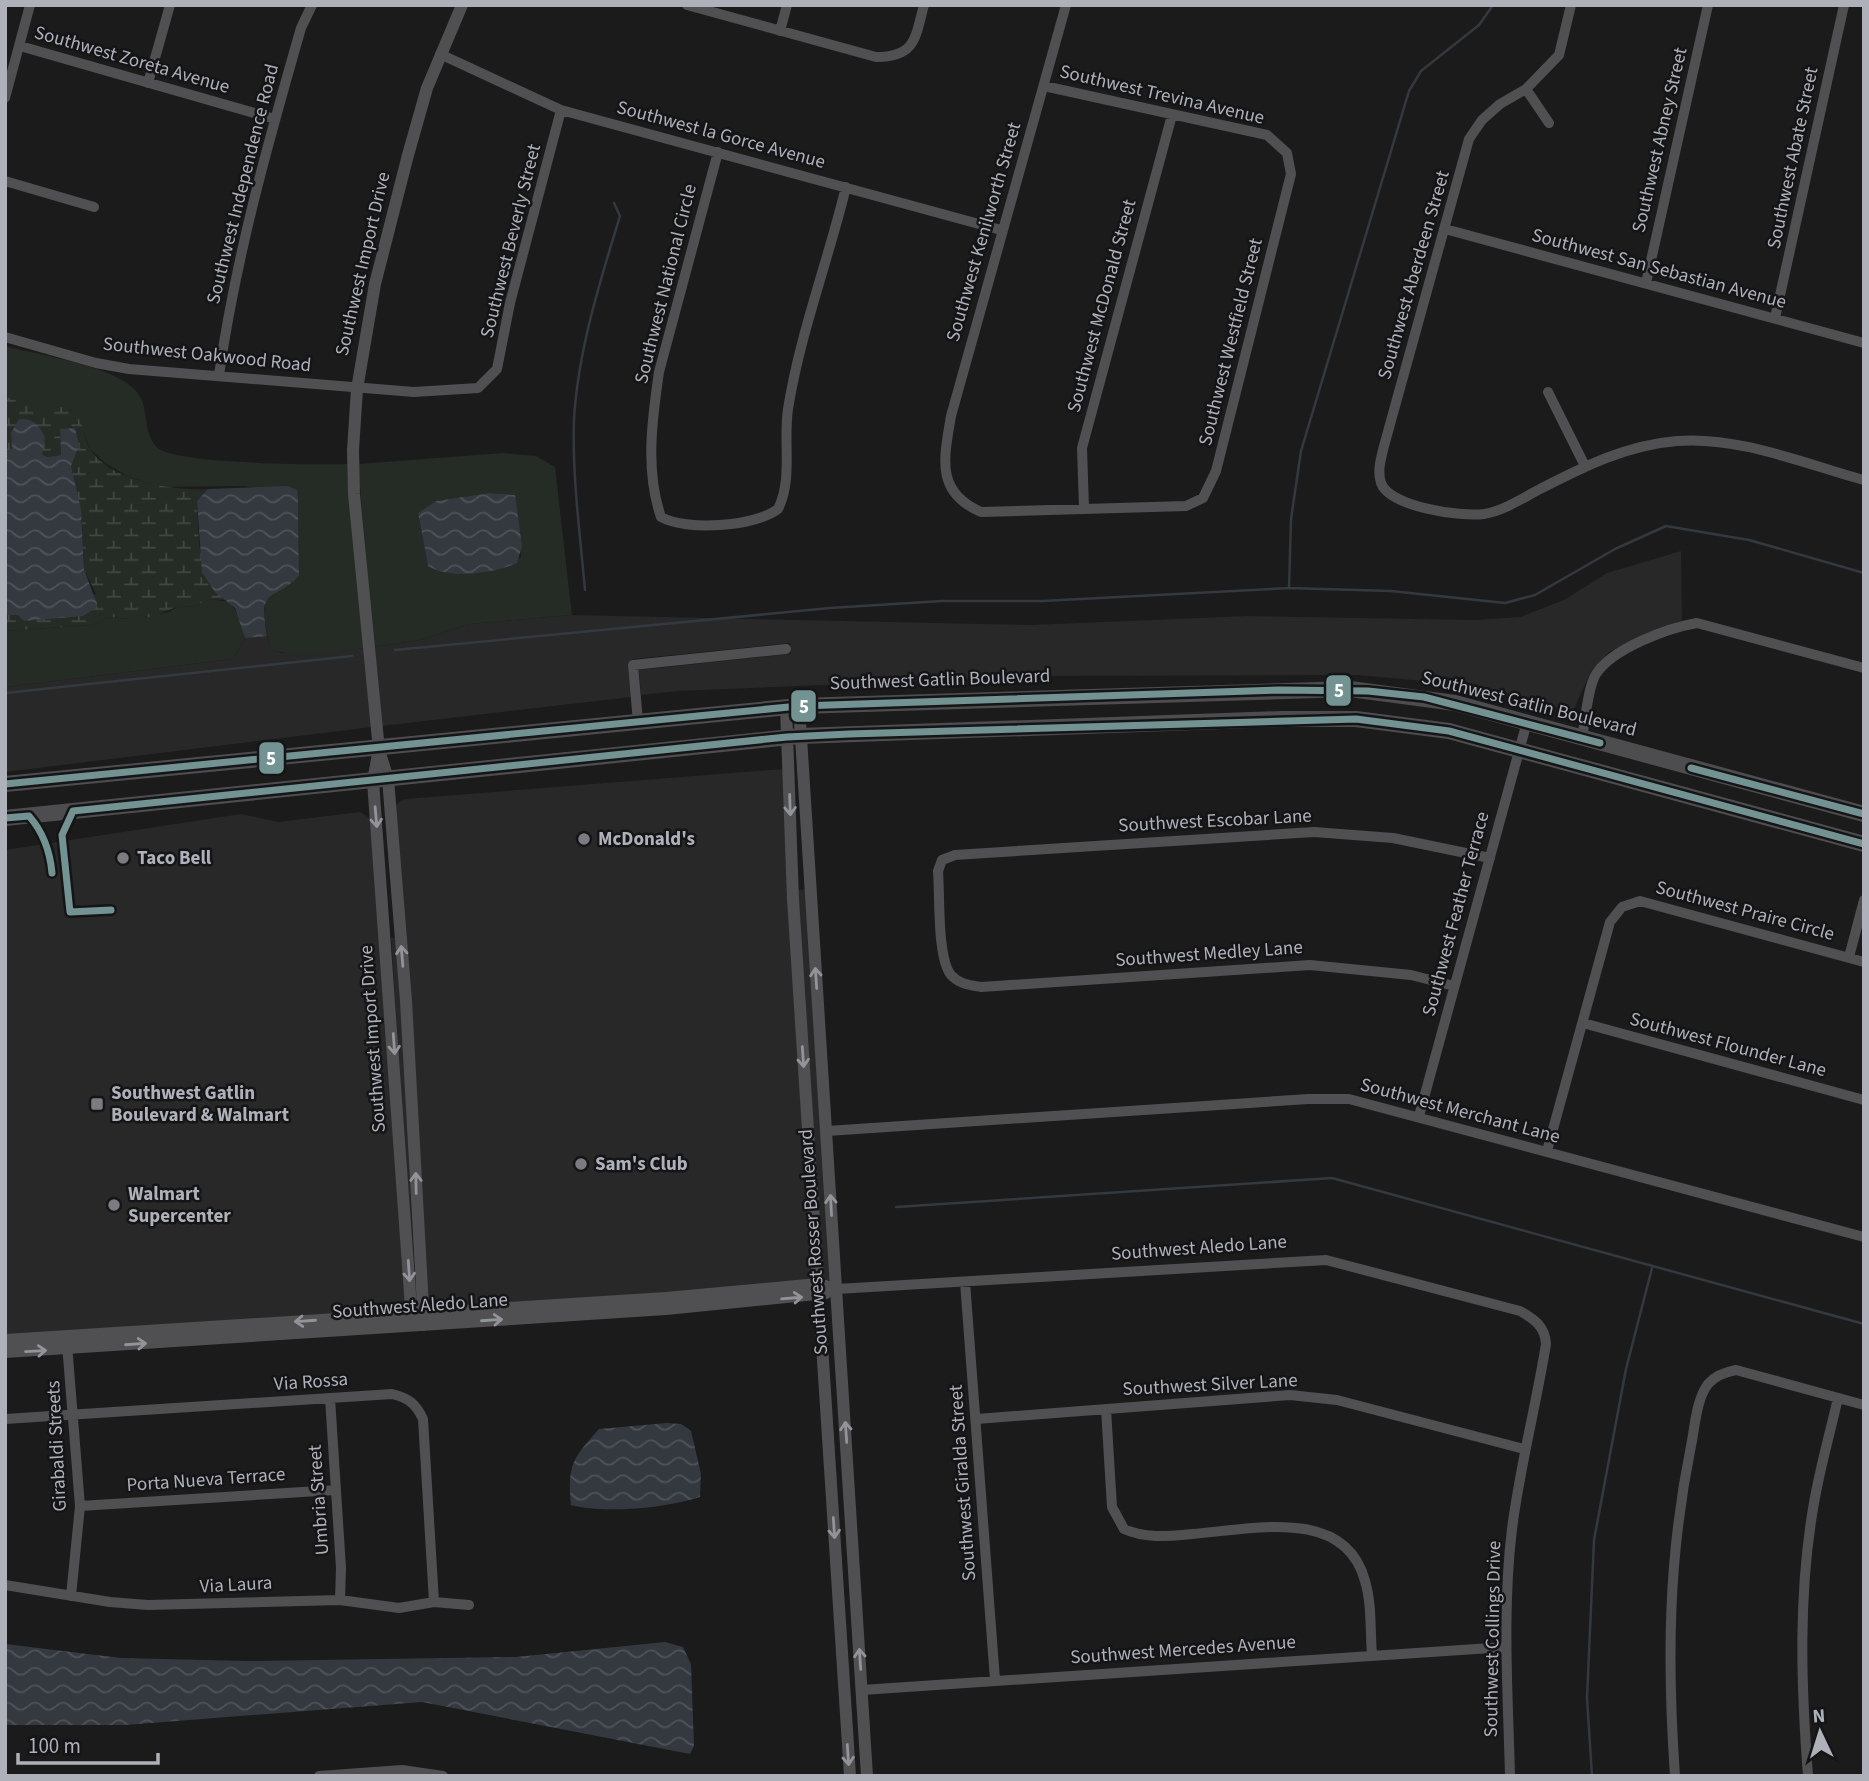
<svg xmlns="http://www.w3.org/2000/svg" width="1869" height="1781" font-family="'Source Sans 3',sans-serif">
	<defs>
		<pattern id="wetland-marsh" width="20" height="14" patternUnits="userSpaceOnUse" patternTransform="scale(1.75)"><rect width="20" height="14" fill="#252b25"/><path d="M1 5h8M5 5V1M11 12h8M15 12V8" fill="none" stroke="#424743"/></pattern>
		<pattern id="water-waves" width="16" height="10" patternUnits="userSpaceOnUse" patternTransform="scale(1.75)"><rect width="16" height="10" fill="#33393f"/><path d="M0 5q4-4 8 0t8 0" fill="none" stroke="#4e5359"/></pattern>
	</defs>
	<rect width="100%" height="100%" fill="#1b1b1b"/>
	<path fill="#282829" d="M1681 551 1682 620 1609 652 1591 671 1573 711 1444 683 1358 675 1036 676 678 691 641 695 639 670 791 654 790 643 633 659 628 665 631 697 382 726 374 647 420 640 469 624 572 615 1031 625 1247 616 1475 620 1520 617 1564 600 1607 573Z
		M253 634 267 636 270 650 283 653 364 648 372 727 5 772V687L233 659 245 638Z
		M783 769 813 1279 665 1293 427 1307 395 805 405 799Z
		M360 812 371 819 406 1309 5 1335V850L241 814 278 822Z
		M806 889 831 1281 823 1279 798 890Z
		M392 903 401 1001 416 1308 391 938H395Z"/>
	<path fill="#252b25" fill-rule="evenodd" d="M5 346C38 355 127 367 141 398 148 413 144 436 158 448 175 464 319 465 348 464L364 648C334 652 300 658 270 650L264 617 266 600 299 576 298 499 245 486 160 487 129 477 105 463 90 449 78 418 70 410 5 397Z
		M503 453 536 456 555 467 572 615 469 624 420 640 374 647 358 464ZM489 493 514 495 521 557C494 575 459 577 428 566L418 513 436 501Z
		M209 599 230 602 239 617 245 638 233 659 5 687V631L92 625 109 617 127 619 169 612 177 607 196 606Z"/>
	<path fill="url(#wetland-marsh)" d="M5 397C25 401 51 402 69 410 84 417 83 435 89 447 107 481 174 491 208 489L197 501C200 550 195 560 225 600L209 599 196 606 177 607 141 620 109 617 92 625 5 631V615H18L96 594 84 569 82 521 71 466 79 446 60 429 61 455 47 457 11 433 12 449 5 452Z"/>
	<path fill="url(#water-waves)" d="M19 419C33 418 39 425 45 437L42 454 47 457 61 455 60 429 75 428 79 446 71 466 81 509 84 569 97 604 96 608 83 616 24 621 18 615H5V452L12 449 11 433Z
		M288 486 297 490 298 499 299 576C272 603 258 586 267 636L245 638 235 608 215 592 202 572 197 501 208 489Z
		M489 493 515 495 522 546 517 563C494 573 451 580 428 566L418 513 436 501Z
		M667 1423 681 1424 691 1431 701 1474 700 1497C667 1508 604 1514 571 1505 567 1465 573 1458 599 1429Z
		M665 1642 683 1647 691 1664 694 1746 690 1754 422 1702 125 1725H5V1644L121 1658 247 1661 516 1657Z"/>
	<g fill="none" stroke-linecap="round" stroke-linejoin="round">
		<path stroke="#33393f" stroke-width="2.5" d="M1289 588 1291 519 1301 451 1409 91 1421 71 1479 25 1493 5
			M585 590C580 533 572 476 574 419 578 351 600 281 620 216L614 203
			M395 650 830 608 942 601H1042L1289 588 1391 591 1505 603 1535 595 1615 549 1666 526 1749 540 1864 573
			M5 693 352 656
			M896 1207 1332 1178 1864 1324
			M1592 1776 1587 1698 1594 1540 1626 1369 1652 1268"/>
		<path stroke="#505053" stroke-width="10" d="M687 5 876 57C916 57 915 38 924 5
			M1571 5 1559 55 1526 89 1500 104 1482 120 1469 139 1384 446C1381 458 1377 471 1381 483 1390 507 1460 517 1484 514 1504 511 1524 497 1542 488 1585 466 1627 445 1677 441 1739 436 1805 464 1864 480
			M780 31 787 5
			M20 46 275 119
			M440 54 561 110 1001 230
			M148 83 170 5
			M1044 86 1267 135 1287 153 1291 174 1216 471 1203 498 1186 506 981 512C935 492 944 458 951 416L1066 5
			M1526 89 1549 123
			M5 98 30 5
			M718 152 659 372C652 420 645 471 661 517 686 531 754 527 778 509 793 479 783 442 788 409 800 334 828 261 846 187
			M5 181 94 207
			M1445 229 1864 343
			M1646 283 1708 5
			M1775 318 1844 5
			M5 337 96 363 129 369 414 392 478 388 497 369 510 303 561 110
			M219 375C236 256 268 143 301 28L312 5
			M1548 392 1585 466
			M1084 508 1082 448 1172 115
			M638 722 633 665 786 649
			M1582 738C1585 722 1588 686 1596 674 1613 648 1668 628 1697 623L1864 668
			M1849 957 1864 900
			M1454 986 1411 975 1310 965 981 987C970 985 959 984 951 975 937 958 940 895 938 871L942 860 955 855 1314 832 1393 838 1490 858
			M1583 1023 1864 1100
			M1419 1116 1527 722
			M827 1131 1308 1099H1349L1864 1237
			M1547 1151 1610 922 1622 907 1640 901 1864 962
			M965 1282 995 1680
			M837 1289 1326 1260 1520 1311C1534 1319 1545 1326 1546 1344 1536 1406 1520 1466 1512 1529 1502 1611 1508 1694 1510 1776
			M67 1344 80 1506 71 1596
			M330 1398 341 1568 340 1600
			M1106 1409 1112 1507 1124 1529C1146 1539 1169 1536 1192 1534 1249 1530 1345 1505 1365 1581 1372 1604 1370 1631 1372 1655
			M5 1419 392 1394C409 1398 416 1404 423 1419L434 1602
			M977 1419 1290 1395 1337 1400 1524 1449
			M80 1506 335 1490
			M5 1585 110 1602 148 1605 340 1600 399 1608 434 1602 469 1605
			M862 1690 1506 1647
			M319 1776 402 1770 443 1776
			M1675 1776C1667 1661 1668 1559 1691 1446 1695 1427 1696 1400 1708 1384 1715 1376 1725 1372 1736 1370L1864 1405
			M1808 1776C1801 1685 1798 1593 1814 1503 1820 1468 1830 1433 1838 1398"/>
		<path stroke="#505053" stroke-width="12" d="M799 706 867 1776
			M786 707 793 899 850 1776
			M378 754 373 781 412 1321
			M424 1325 406 1001 388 779 379 750 354 494 353 450 357 389 375 284 408 155 427 88 462 5
			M5 1340 666 1298 818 1284 826 1286
			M5 1352 666 1309 826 1293"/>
		<path stroke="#4d4d4f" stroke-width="16" d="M5 784 799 706 1350 689 1455 703 1864 814
			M5 818 800 736 1282 719H1356L1449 731 1864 844"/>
		<defs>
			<path id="bus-1" d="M1691 768 1864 814
				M5 784 799 706 1280 690 1368 691 1424 697 1600 743
				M5 818 29 816C44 833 50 851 52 873
				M111 910 70 912 62 835 73 811 787 737 849 734 1356 719 1449 731 1864 844"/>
		</defs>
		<use href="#bus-1" stroke="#151517" stroke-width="12"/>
		<use href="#bus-1" stroke="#739392" stroke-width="7"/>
	</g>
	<defs><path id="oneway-shaft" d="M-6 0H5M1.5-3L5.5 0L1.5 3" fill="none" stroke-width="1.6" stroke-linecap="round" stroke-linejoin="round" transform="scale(1.75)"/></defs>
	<g stroke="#92949a">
		<use href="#oneway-shaft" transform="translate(790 805) rotate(88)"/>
		<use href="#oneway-shaft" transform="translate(376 817) rotate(85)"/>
		<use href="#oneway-shaft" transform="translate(402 956) rotate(-95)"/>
		<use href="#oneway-shaft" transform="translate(816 978) rotate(-94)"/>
		<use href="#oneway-shaft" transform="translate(394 1044) rotate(86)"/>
		<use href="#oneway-shaft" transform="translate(803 1057) rotate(86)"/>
		<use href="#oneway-shaft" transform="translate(416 1183) rotate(-91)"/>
		<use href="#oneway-shaft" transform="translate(831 1205) rotate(-93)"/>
		<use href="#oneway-shaft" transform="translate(409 1271) rotate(86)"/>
		<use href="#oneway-shaft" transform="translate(792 1298) rotate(-5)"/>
		<use href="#oneway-shaft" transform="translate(492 1320) rotate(-4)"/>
		<use href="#oneway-shaft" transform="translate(305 1321) rotate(176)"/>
		<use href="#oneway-shaft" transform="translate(136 1344) rotate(-4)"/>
		<use href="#oneway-shaft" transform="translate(36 1351) rotate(-3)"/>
		<use href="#oneway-shaft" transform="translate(846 1432) rotate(-94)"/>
		<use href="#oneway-shaft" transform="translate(834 1528) rotate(86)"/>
		<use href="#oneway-shaft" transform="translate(860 1659) rotate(-94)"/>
		<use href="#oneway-shaft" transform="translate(848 1755) rotate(86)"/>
	</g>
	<g fill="#7b7c82" stroke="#151517" stroke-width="2.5">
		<circle cx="584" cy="839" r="7"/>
		<circle cx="123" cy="858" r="7"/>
		<rect x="90" y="1097" width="14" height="14" rx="3.5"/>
		<circle cx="581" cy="1164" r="7"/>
		<circle cx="114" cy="1205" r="7"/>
	</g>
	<g text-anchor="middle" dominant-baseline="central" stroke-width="5" stroke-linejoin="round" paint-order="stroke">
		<g font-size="19" fill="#aeb1b9" stroke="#151517">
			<text transform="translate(132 60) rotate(16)">Southwest Zoreta Avenue</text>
			<text transform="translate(1162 95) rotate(13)">Southwest Trevina Avenue</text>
			<text transform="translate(721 135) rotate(15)">Southwest la Gorce Avenue</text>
			<text transform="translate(1660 140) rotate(-77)">Southwest Abney Street</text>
			<text transform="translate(1793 158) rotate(-78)">Southwest Abate Street</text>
			<text transform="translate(243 184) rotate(-76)">Southwest Independence Road</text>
			<text transform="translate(984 232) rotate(-74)">Southwest Kenilworth Street</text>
			<text transform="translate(511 241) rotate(-76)">Southwest Beverly Street</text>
			<text transform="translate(363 264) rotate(-77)">Southwest Import Drive</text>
			<text transform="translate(1659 269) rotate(15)">Southwest San Sebastian Avenue</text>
			<text transform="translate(1414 275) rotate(-74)">Southwest Aberdeen Street</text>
			<text transform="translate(666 284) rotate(-76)">Southwest National Circle</text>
			<text transform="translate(1102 306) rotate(-75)">Southwest McDonald Street</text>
			<text transform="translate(1231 342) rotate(-76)">Southwest Westfield Street</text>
			<text transform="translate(207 355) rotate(6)">Southwest Oakwood Road</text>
			<text transform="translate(940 680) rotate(-2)">Southwest Gatlin Boulevard</text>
			<text transform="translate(1529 704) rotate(14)">Southwest Gatlin Boulevard</text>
			<text transform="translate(1215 821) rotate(-3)">Southwest Escobar Lane</text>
			<text transform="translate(1745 911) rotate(15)">Southwest Praire Circle</text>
			<text transform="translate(1456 914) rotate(-75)">Southwest Feather Terrace</text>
			<text transform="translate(1209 954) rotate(-4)">Southwest Medley Lane</text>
			<text transform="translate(373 1039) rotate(-94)">Southwest Import Drive</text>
			<text transform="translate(1728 1045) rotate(15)">Southwest Flounder Lane</text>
			<text transform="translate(1460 1111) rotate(15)">Southwest Merchant Lane</text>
			<text transform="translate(814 1242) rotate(-94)">Southwest Rosser Boulevard</text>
			<text transform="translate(1199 1248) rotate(-4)">Southwest Aledo Lane</text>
			<text transform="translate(420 1306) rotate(-4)">Southwest Aledo Lane</text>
			<text transform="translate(311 1382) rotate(-4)">Via Rossa</text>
			<text transform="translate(1210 1385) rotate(-3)">Southwest Silver Lane</text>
			<text transform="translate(57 1446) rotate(-93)">Girabaldi Streets</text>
			<text transform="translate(206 1480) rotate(-4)">Porta Nueva Terrace</text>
			<text transform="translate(963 1483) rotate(-94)">Southwest Giralda Street</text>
			<text transform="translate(319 1500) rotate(-94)">Umbria Street</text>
			<text transform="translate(236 1585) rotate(-3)">Via Laura</text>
			<text transform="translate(1493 1639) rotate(-89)">Southwest Collings Drive</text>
			<text transform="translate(1183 1650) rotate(-4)">Southwest Mercedes Avenue</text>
		</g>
		<g font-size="19" font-weight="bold" fill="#aeb1b9" stroke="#151517" text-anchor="start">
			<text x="598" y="839">McDonald's</text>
			<text x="137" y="858">Taco Bell</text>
			<text x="111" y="1093">Southwest Gatlin<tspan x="111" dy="22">Boulevard &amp; Walmart</tspan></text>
			<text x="595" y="1164">Sam's Club</text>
			<text x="128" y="1194">Walmart<tspan x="128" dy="22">Supercenter</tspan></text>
		</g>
	</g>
	<g stroke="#151517" stroke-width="2.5">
		<rect x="1325" y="674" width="27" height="33" rx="7" fill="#739392"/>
		<rect x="790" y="689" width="27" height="34" rx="7" fill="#739392"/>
		<rect x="258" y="741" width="27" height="34" rx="7" fill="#739392"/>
	</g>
	<g font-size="19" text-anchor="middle" font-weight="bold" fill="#fff">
		<text x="1339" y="697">5</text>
		<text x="804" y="713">5</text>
		<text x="271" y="765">5</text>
	</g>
	<rect width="1869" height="1781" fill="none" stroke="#aeb1b9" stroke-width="14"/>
	<g transform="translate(1820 1732) rotate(356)" stroke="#151517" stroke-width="5" paint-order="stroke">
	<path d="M0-5L12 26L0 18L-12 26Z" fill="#aeb1b9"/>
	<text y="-10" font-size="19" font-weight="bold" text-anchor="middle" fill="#aeb1b9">N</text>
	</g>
	<path d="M18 1753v10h140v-10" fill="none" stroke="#aeb1b9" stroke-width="3.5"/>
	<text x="28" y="1753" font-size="21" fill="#aeb1b9" stroke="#151517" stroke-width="5" paint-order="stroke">100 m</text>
</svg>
